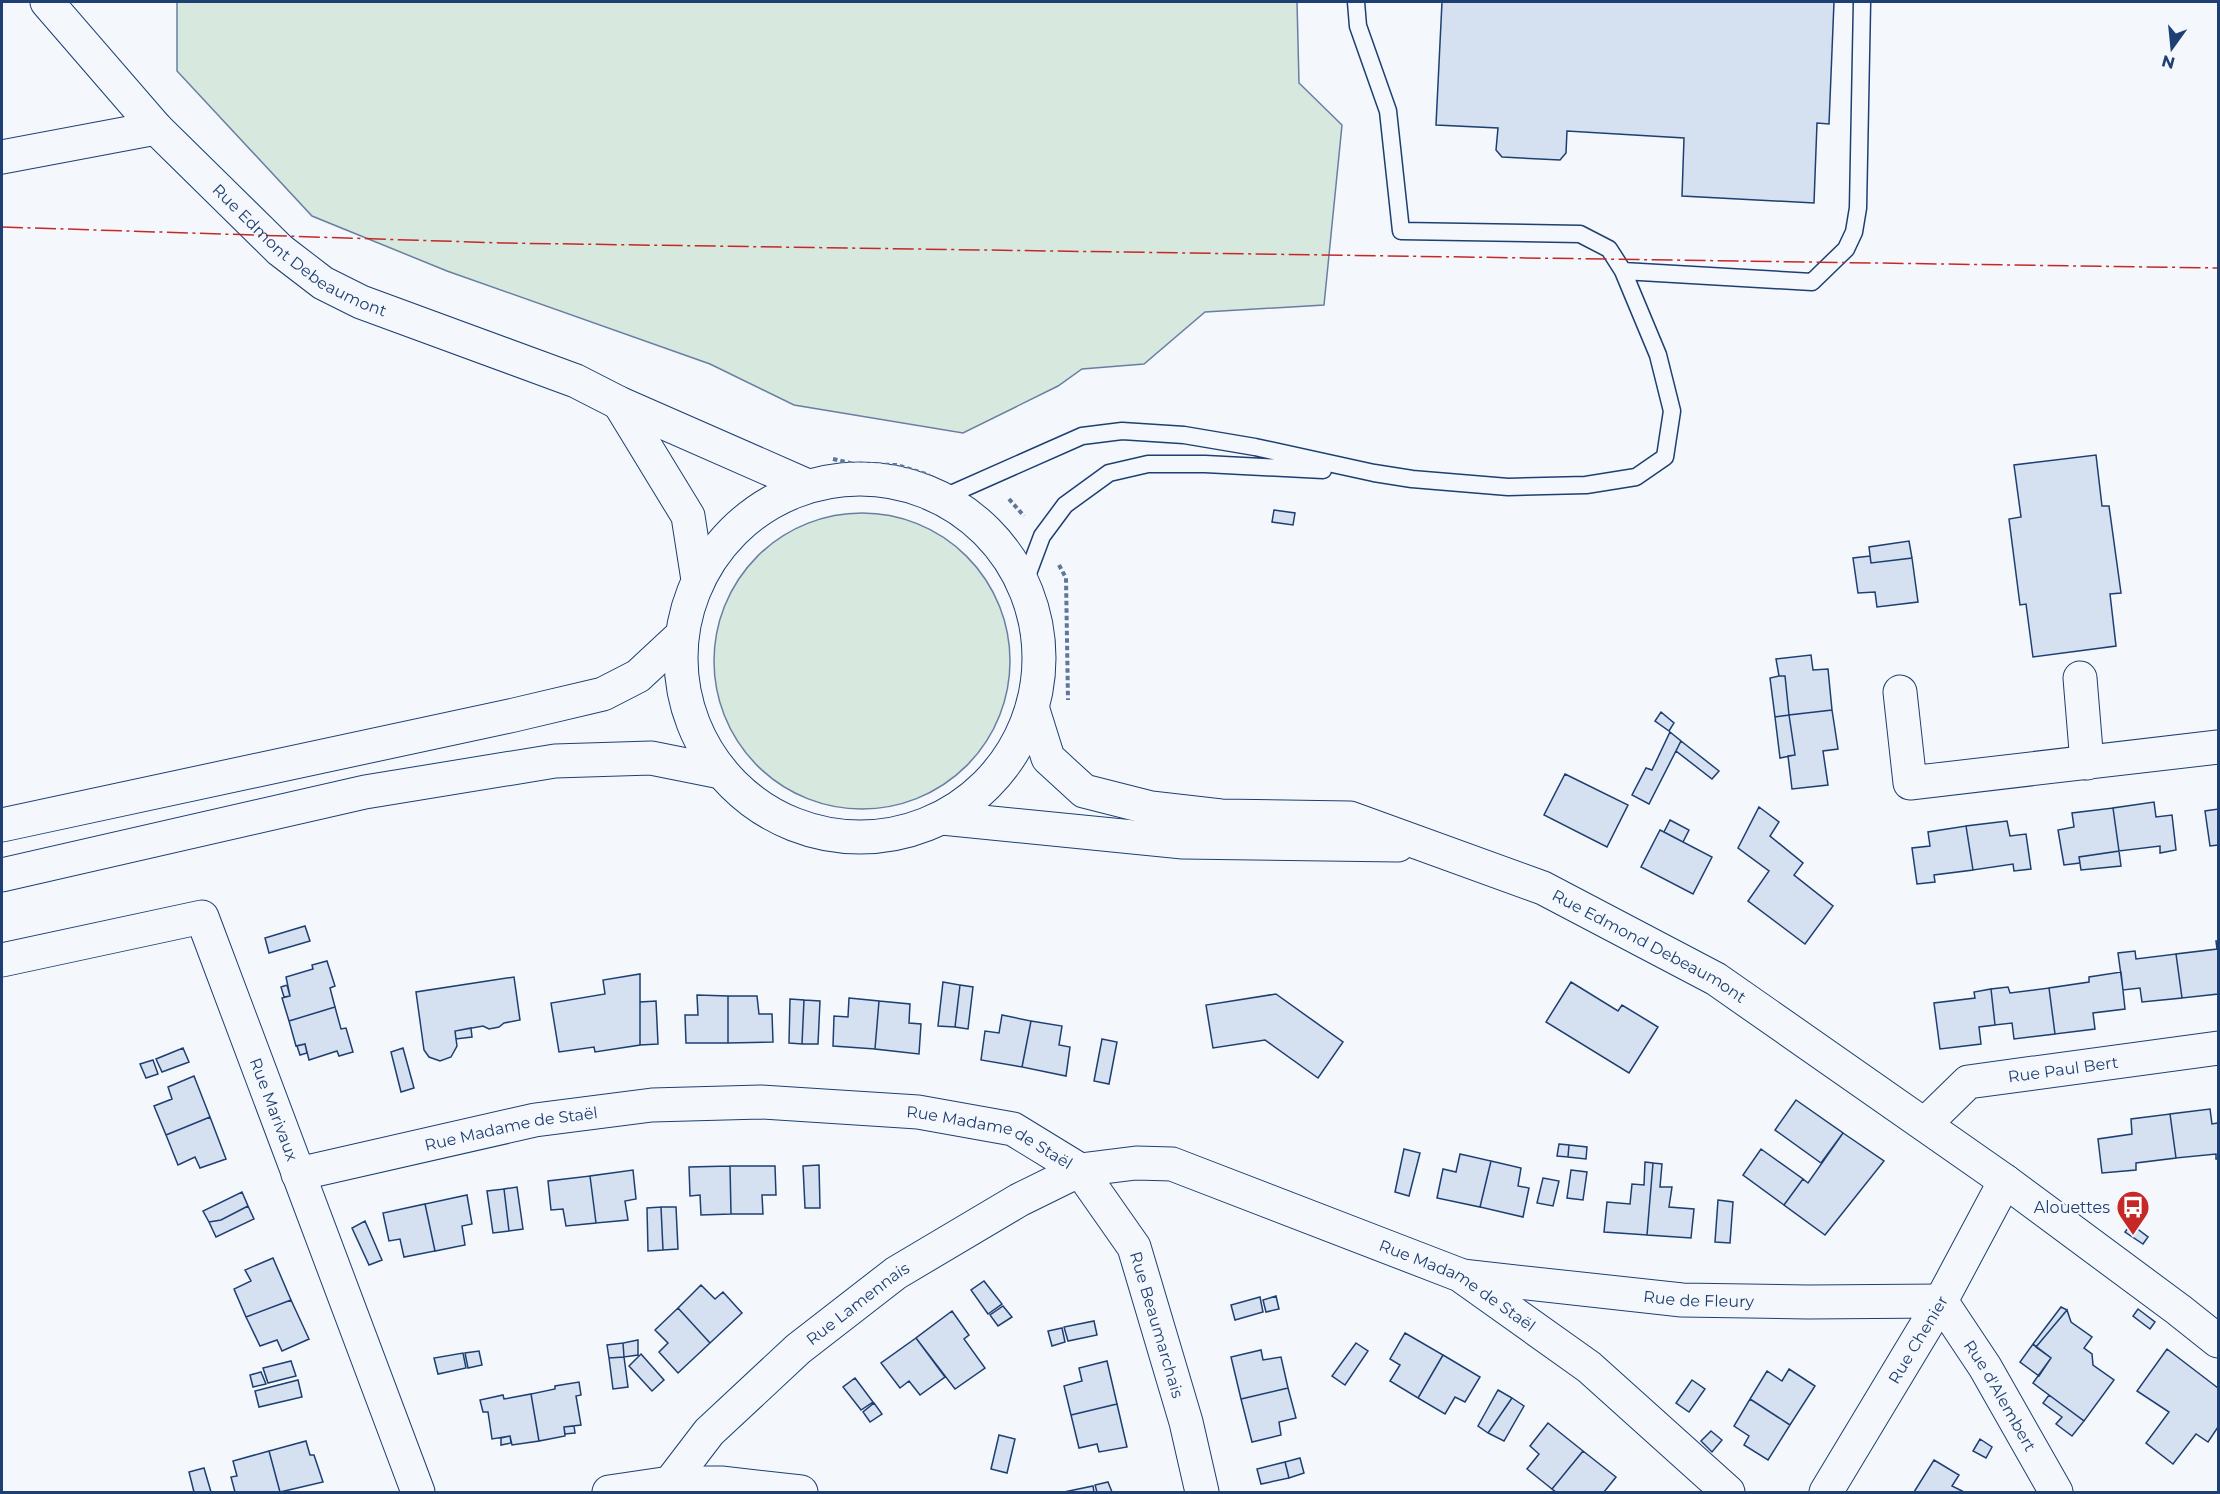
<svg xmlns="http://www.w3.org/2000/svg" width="2220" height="1494" font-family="Montserrat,sans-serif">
	<rect width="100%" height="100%" fill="#f4f7fb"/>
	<path fill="#d7e8df" stroke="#687fa3" stroke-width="1.5" d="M177 2H1297L1299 83 1342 125 1324 305 1205 312 1144 364 1082 369 1058 386 963 433 794 405 710 364 447 271 312 216 177 71Z
		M714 661a148 148 0 1 1 296 0a148 148 0 1 1-296 0Z"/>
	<path fill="#d5e0f0" stroke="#1d3f73" stroke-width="1.5" d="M1442 2H1834L1829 124 1817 123 1814 203 1682 196 1684 138 1567 131 1566 153 1560 160 1502 157 1496 150 1498 128 1436 125Z
		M2096 455 2102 506H2109L2121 593 2110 594 2116 646 2033 657 2026 604 2020 605 2009 519 2021 517 2014 465Z
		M1274 510 1295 513 1293 525 1272 522Z
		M1909 541 1912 558 1871 563 1869 547Z
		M1870 556 1871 563 1912 558 1918 602 1877 607 1875 592 1858 593 1853 558Z
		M1811 655 1813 670 1828 669 1832 710 1789 715 1785 676H1779L1776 659Z
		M1779 676H1785L1789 715 1775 717 1770 678Z
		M1832 710 1838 749 1823 751 1828 785 1792 789 1788 756 1795 755 1789 715Z
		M1661 712 1674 723 1669 731 1655 721Z
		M1789 715 1795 755 1780 758 1775 717Z
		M1670 732 1681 741 1649 804 1632 795 1646 768 1652 770Z
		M1681 741 1719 771 1712 779 1676 751Z
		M1565 774 1628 805 1607 847 1544 815Z
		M2154 802 2156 817 2172 815 2176 850 2160 853V846L2119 851 2113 808Z
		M1759 807 1779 822 1770 836 1803 863 1794 875 1833 906 1805 944 1748 901 1769 871 1738 848Z
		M2113 808 2119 851 2079 857 2080 863 2064 865 2058 830 2074 827 2072 813Z
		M2218 809V845L2210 846 2205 811Z
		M1670 820 1689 830 1683 842 1664 832Z
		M2007 821 2010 836 2026 834 2031 869 2014 871 2013 864 1973 870 1966 826Z
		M1966 826 1973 870 1934 875 1935 882 1917 884 1912 848 1930 846 1928 832Z
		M1660 830 1712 857 1693 894 1641 867Z
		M2119 851 2121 866 2081 870 2079 857Z
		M305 926 310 941 269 953 265 938Z
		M2216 941H2218V994L2182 998 2176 954 2217 949Z
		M2135 951 2136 959 2176 954 2182 998 2142 1002 2140 988 2123 990 2118 953Z
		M327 961 335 986 330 988 335 1007 289 1021 282 998 290 996 286 977 313 969 312 965Z
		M2121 972 2125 1009 2093 1013 2095 1029 2055 1034 2049 988 2089 982V977Z
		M640 974V1045L595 1052 594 1047 559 1052 551 1003 605 994 603 980Z
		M514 977 520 1020 504 1023 499 1027 489 1029 483 1026 455 1031 457 1046 451 1057 440 1061 429 1057 424 1050 416 992Z
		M943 982 960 985 955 1027 938 1026Z
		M1571 982 1618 1011 1622 1005 1658 1027 1629 1073 1546 1022Z
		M287 985 290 996 284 997 281 987Z
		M960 985 973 987 968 1029 955 1027Z
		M2008 987 2010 993 2049 988 2055 1034 2014 1039 2012 1023 1995 1025 1991 989Z
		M1991 989 1995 1025 1979 1027 1981 1044 1940 1049 1934 1003 1975 998 1974 992Z
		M1276 994 1343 1042 1318 1078 1265 1040 1213 1048 1206 1005Z
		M697 995 728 996V1043H686L685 1015H698Z
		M728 996H757L759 1014H772L773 1042 728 1043Z
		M849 998 879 1001 875 1049 833 1046 834 1016 848 1017Z
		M790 999 804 1000 802 1044 789 1043Z
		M804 1000 820 1001 818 1044H802Z
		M656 1001 658 1044 640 1045V1002Z
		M879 1001 910 1004 909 1023 921 1024 919 1054 875 1049Z
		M335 1007 341 1029 346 1028 353 1052 339 1056 337 1051 309 1060 305 1044 296 1046 289 1021Z
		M1002 1015 1031 1021 1022 1067 981 1060 985 1031 999 1033Z
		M1031 1021 1062 1026 1059 1045 1070 1047 1066 1076 1022 1067Z
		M471 1028 472 1037 456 1039 455 1031Z
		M1102 1039 1117 1042 1109 1084 1094 1081Z
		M305 1044 307 1053 300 1055 297 1046Z
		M183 1048 189 1062 162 1072 156 1059Z
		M403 1048 414 1088 401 1092 391 1052Z
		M153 1060 158 1074 146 1078 140 1064Z
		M194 1076 210 1117 166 1135 154 1106 172 1099 168 1087Z
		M1796 1100 1843 1133 1821 1163 1775 1130Z
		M2210 1109 2212 1124 2218 1123V1159H2216V1154L2176 1158 2170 1114Z
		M2170 1114 2176 1158 2136 1163V1170L2102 1173 2098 1139 2132 1134 2131 1119Z
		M210 1117 226 1159 200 1168 195 1157 178 1165 166 1135Z
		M1843 1133 1884 1161 1825 1235 1784 1205 1803 1179 1808 1183Z
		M1559 1144 1569 1145 1568 1157 1557 1156Z
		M1569 1145 1587 1147 1586 1159 1568 1157Z
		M1404 1149 1420 1153 1409 1196 1395 1192Z
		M1761 1149 1803 1179 1784 1205 1743 1175Z
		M1460 1154 1491 1161 1480 1207 1437 1198 1443 1169 1456 1172Z
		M1491 1161 1521 1168 1518 1186 1529 1188 1523 1217 1480 1207Z
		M1645 1162 1653 1163 1647 1235 1604 1232 1607 1202 1630 1204 1632 1184 1644 1185Z
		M1653 1163 1662 1164 1660 1187H1672L1669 1207 1694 1209 1691 1238 1647 1235Z
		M819 1165 820 1208H805L803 1166Z
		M730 1166 731 1214 701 1215 700 1195 690 1196 689 1167Z
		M730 1166H775L776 1195H762L763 1214H731Z
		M633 1170 636 1199 625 1201 628 1220 596 1223 590 1176Z
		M1571 1170 1587 1172 1583 1200 1567 1198Z
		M590 1176 596 1223 566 1226 563 1209 551 1210 548 1181Z
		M1543 1178 1559 1181 1553 1206 1537 1203Z
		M517 1187 523 1229 509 1231 504 1189Z
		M504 1189 509 1231 493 1233 487 1191Z
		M242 1192 248 1206 221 1220 209 1222 203 1211Z
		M467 1195 472 1224 462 1226 465 1245 435 1251 425 1204Z
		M1718 1200 1733 1202 1730 1243 1715 1242Z
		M425 1204 435 1251 404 1257 400 1239 389 1241 383 1213Z
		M248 1206 254 1219 216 1237 209 1222 221 1220Z
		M661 1207 663 1250 648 1251 647 1208Z
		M661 1207H676L678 1249 663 1250Z
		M365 1221 382 1260 369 1265 352 1228Z
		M2131 1224 2148 1237 2143 1244 2125 1232Z
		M273 1258 291 1300 246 1317 234 1289 251 1281 245 1270Z
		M984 1281 1002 1304 988 1314 971 1290Z
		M701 1285 715 1299 723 1292 742 1313 710 1343 678 1308Z
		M1276 1296 1279 1309 1266 1312 1263 1300Z
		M1260 1297 1263 1312 1235 1320 1231 1305Z
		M291 1300 309 1339 282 1351 277 1340 260 1346 246 1317Z
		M1003 1306 1012 1317 998 1326 990 1315Z
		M2061 1307 2067 1310 2036 1347 2033 1344Z
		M678 1308 710 1343 678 1373 659 1352 668 1343 655 1330Z
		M2138 1309 2155 1322 2150 1329 2133 1316Z
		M2067 1310 2071 1322 2092 1337 2084 1348 2092 1354 2093 1365 2114 1380 2084 1421 2033 1383 2051 1358 2036 1347Z
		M952 1311 969 1335 964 1339 985 1368 955 1389 916 1338Z
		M1094 1321 1097 1335 1068 1341 1064 1327Z
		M1062 1328 1065 1342 1052 1346 1048 1331Z
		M1405 1333 1443 1355 1418 1398 1390 1381 1400 1365 1390 1359Z
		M916 1338 945 1377 920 1395 909 1381 900 1388 881 1363Z
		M638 1340V1355L624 1357 623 1343Z
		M623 1343 624 1357 609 1358 607 1345Z
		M1356 1343 1368 1351 1345 1385 1332 1376Z
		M2033 1344 2051 1358 2039 1376 2020 1362Z
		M2167 1349 2218 1388V1427L2208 1442 2196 1434 2173 1464 2146 1443 2169 1412 2137 1391Z
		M1261 1350 1263 1360 1281 1357 1288 1388 1241 1399 1231 1357Z
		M479 1351 482 1365 468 1368 465 1353Z
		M463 1353 466 1368 438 1374 434 1358Z
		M641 1354 664 1380 652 1391 629 1366Z
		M1443 1355 1480 1377 1465 1402 1455 1397 1445 1414 1418 1398Z
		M624 1357 628 1387 613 1389 609 1358Z
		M291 1361 296 1376 268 1383 263 1368Z
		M1107 1361 1117 1404 1071 1415 1064 1386 1082 1381 1079 1368Z
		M1789 1369 1815 1386 1790 1425 1750 1399 1767 1371 1782 1381Z
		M261 1372 266 1384 253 1387 250 1375Z
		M855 1378 873 1402 861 1410 843 1387Z
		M298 1380 302 1397 259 1407 255 1391Z
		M1692 1380 1705 1389 1689 1412 1676 1403Z
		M579 1382 581 1395 576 1396 581 1425 564 1427 565 1436 539 1441 531 1394 555 1389V1386Z
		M1288 1388 1296 1418 1279 1422 1281 1435 1252 1442 1241 1399Z
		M1498 1390 1512 1398 1488 1433 1478 1426Z
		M531 1394 539 1441 512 1445 510 1436 492 1439 488 1412H483L480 1400 503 1395 504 1399Z
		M2049 1395 2084 1421 2072 1436 2056 1424 2062 1417 2043 1403Z
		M1512 1398 1524 1406 1504 1441 1488 1433Z
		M1750 1399 1790 1425 1768 1460 1744 1445 1749 1436 1734 1426Z
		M874 1403 882 1414 870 1422 863 1412Z
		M1117 1404 1127 1447 1099 1452 1097 1444 1079 1448 1071 1415Z
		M1548 1423 1583 1451 1552 1489 1527 1469 1539 1454 1530 1446Z
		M574 1426 575 1433 565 1434 564 1427Z
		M1711 1431 1722 1440 1712 1452 1701 1441Z
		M999 1435 1015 1439 1007 1473 991 1469Z
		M510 1436 511 1443 501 1445V1438Z
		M1980 1439 1992 1447 1986 1458 1973 1451Z
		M306 1441 310 1455H314L323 1482 280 1492 269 1451Z
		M269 1451 280 1492H235L231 1477 237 1476 233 1461Z
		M1583 1451 1616 1477 1604 1492H1556L1552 1489Z
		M1300 1458 1304 1473 1289 1478 1285 1462Z
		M1934 1460 1959 1475 1952 1486 1964 1492H1914Z
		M1285 1462 1289 1478 1261 1484 1257 1469Z
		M204 1468 211 1492H194L189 1472Z
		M1108 1482 1112 1492H1097L1095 1485Z
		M1093 1486 1094 1492H1064Z"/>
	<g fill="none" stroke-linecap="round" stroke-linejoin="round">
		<defs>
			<path id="service" d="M1623 271 1812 282 1846 249 1854 232 1858 208 1862 2
				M942 498 1082 436 1122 431 1184 435 1255 447 1374 473 1412 479 1508 487 1586 485 1636 477 1665 457 1672 411 1658 355 1623 271 1609 249 1580 234 1401 231 1388 111 1358 26 1356 2
				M1024 584 1042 536 1065 505 1109 473 1148 464H1205L1323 470"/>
			<g id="minor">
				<path id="s1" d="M47 2 156 128 280 250 323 283 361 302 576 381 619 403 808 486"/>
				<path d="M2 157 156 128"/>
				<path d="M619 403 688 516 698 580"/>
				<path d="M2080 678 2087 763"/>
				<path d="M1900 692 1910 783 2218 747"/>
				<path id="s2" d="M2 960 202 917 418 1492"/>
				<path id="s3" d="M1925 1124 1968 1082 2218 1048"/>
				<path id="s4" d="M298 1174 535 1120 652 1105 761 1102 918 1112 1013 1129 1080 1170 1136 1163 1172 1164 1460 1275 1589 1367 1728 1492"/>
				<path id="s5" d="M1462 1276 1682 1300 1808 1302 1941 1301 1985 1367 2056 1492"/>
				<path id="s6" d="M670 1483 709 1432 798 1349 896 1273 1019 1200 1080 1170 1134 1247 1186 1422 1202 1492"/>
				<path d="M609 1492 670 1483H721L801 1492"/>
				<path id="s7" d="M1826 1492 1941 1301 2005 1181"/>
			</g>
			<g id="secondary">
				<circle cx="860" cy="658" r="179"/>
				<path id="s8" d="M1033 710 1048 758 1084 791 1151 808 1221 816 1350 818 1543 888 1716 979 2005 1181 2179 1310 2218 1341"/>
				<path d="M942 818 1183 842 1398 845"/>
				<path d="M2 825 514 715 603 694 638 676 681 636"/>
				<path d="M2 875 365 792 555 761 651 758 721 772"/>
			</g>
		</defs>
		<use href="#service" stroke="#1d3f73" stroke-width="19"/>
		<use href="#minor" stroke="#1d3f73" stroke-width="35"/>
		<use href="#secondary" stroke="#1d3f73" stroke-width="35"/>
		<path stroke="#5e769c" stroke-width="4" stroke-dasharray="4.5 3" stroke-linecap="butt" d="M833 459 854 464 897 465 929 475
			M1009 499 1024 516
			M1059 565 1066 578 1068 700"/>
		<use href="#service" stroke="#f4f7fb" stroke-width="16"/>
		<use href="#minor" stroke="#f4f7fb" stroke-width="33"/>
		<use href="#secondary" stroke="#f4f7fb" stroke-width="33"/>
		<path stroke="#c62828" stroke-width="1.5" stroke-dasharray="21 4.5 3 4.5" stroke-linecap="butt" d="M2 227 503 243 2218 268"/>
	</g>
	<defs>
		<symbol id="bus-pin" viewBox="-11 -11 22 30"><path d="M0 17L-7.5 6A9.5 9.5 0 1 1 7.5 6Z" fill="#c62828" stroke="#f4f7fb"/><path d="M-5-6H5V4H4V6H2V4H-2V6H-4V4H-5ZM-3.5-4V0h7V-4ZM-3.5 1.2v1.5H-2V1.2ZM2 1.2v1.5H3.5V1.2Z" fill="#fff"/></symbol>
	</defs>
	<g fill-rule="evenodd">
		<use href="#bus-pin" x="2114" y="1188" width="38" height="52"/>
	</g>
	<g text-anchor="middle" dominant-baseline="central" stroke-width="4.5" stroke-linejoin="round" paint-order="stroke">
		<g font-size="16" fill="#1d3f73" stroke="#f4f7fb">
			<text stroke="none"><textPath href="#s1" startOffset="357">Rue Edmont Debeaumont</textPath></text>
			<text stroke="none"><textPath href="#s8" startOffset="694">Rue Edmond Debeaumont</textPath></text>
			<text stroke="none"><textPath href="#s3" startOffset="156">Rue Paul Bert</textPath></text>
			<text stroke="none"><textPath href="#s2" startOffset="410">Rue Marivaux</textPath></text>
			<text stroke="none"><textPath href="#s4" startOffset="218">Rue Madame de Staël</textPath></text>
			<text stroke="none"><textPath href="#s4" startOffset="704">Rue Madame de Staël</textPath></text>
			<text stroke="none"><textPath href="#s4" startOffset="1206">Rue Madame de Staël</textPath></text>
			<text stroke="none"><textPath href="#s5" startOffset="238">Rue de Fleury</textPath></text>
			<text stroke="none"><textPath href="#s6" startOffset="261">Rue Lamennais</textPath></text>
			<text stroke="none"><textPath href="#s6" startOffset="696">Rue Beaumarchais</textPath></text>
			<text stroke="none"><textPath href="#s7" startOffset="178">Rue Chenier</textPath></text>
			<text stroke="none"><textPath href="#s5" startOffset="592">Rue d'Alembert</textPath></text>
		</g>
		<g font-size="16" fill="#1d3f73" stroke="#f4f7fb" text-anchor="end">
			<text x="2110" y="1207">Alouettes</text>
		</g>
	</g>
	<rect width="2220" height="1494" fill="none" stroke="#1d3f73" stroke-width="6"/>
	<g transform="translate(2172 48) rotate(195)" stroke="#f4f7fb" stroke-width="4.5" paint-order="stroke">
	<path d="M0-4.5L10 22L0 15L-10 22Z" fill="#1d3f73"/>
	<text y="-9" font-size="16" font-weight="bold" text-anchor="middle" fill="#1d3f73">N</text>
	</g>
</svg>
